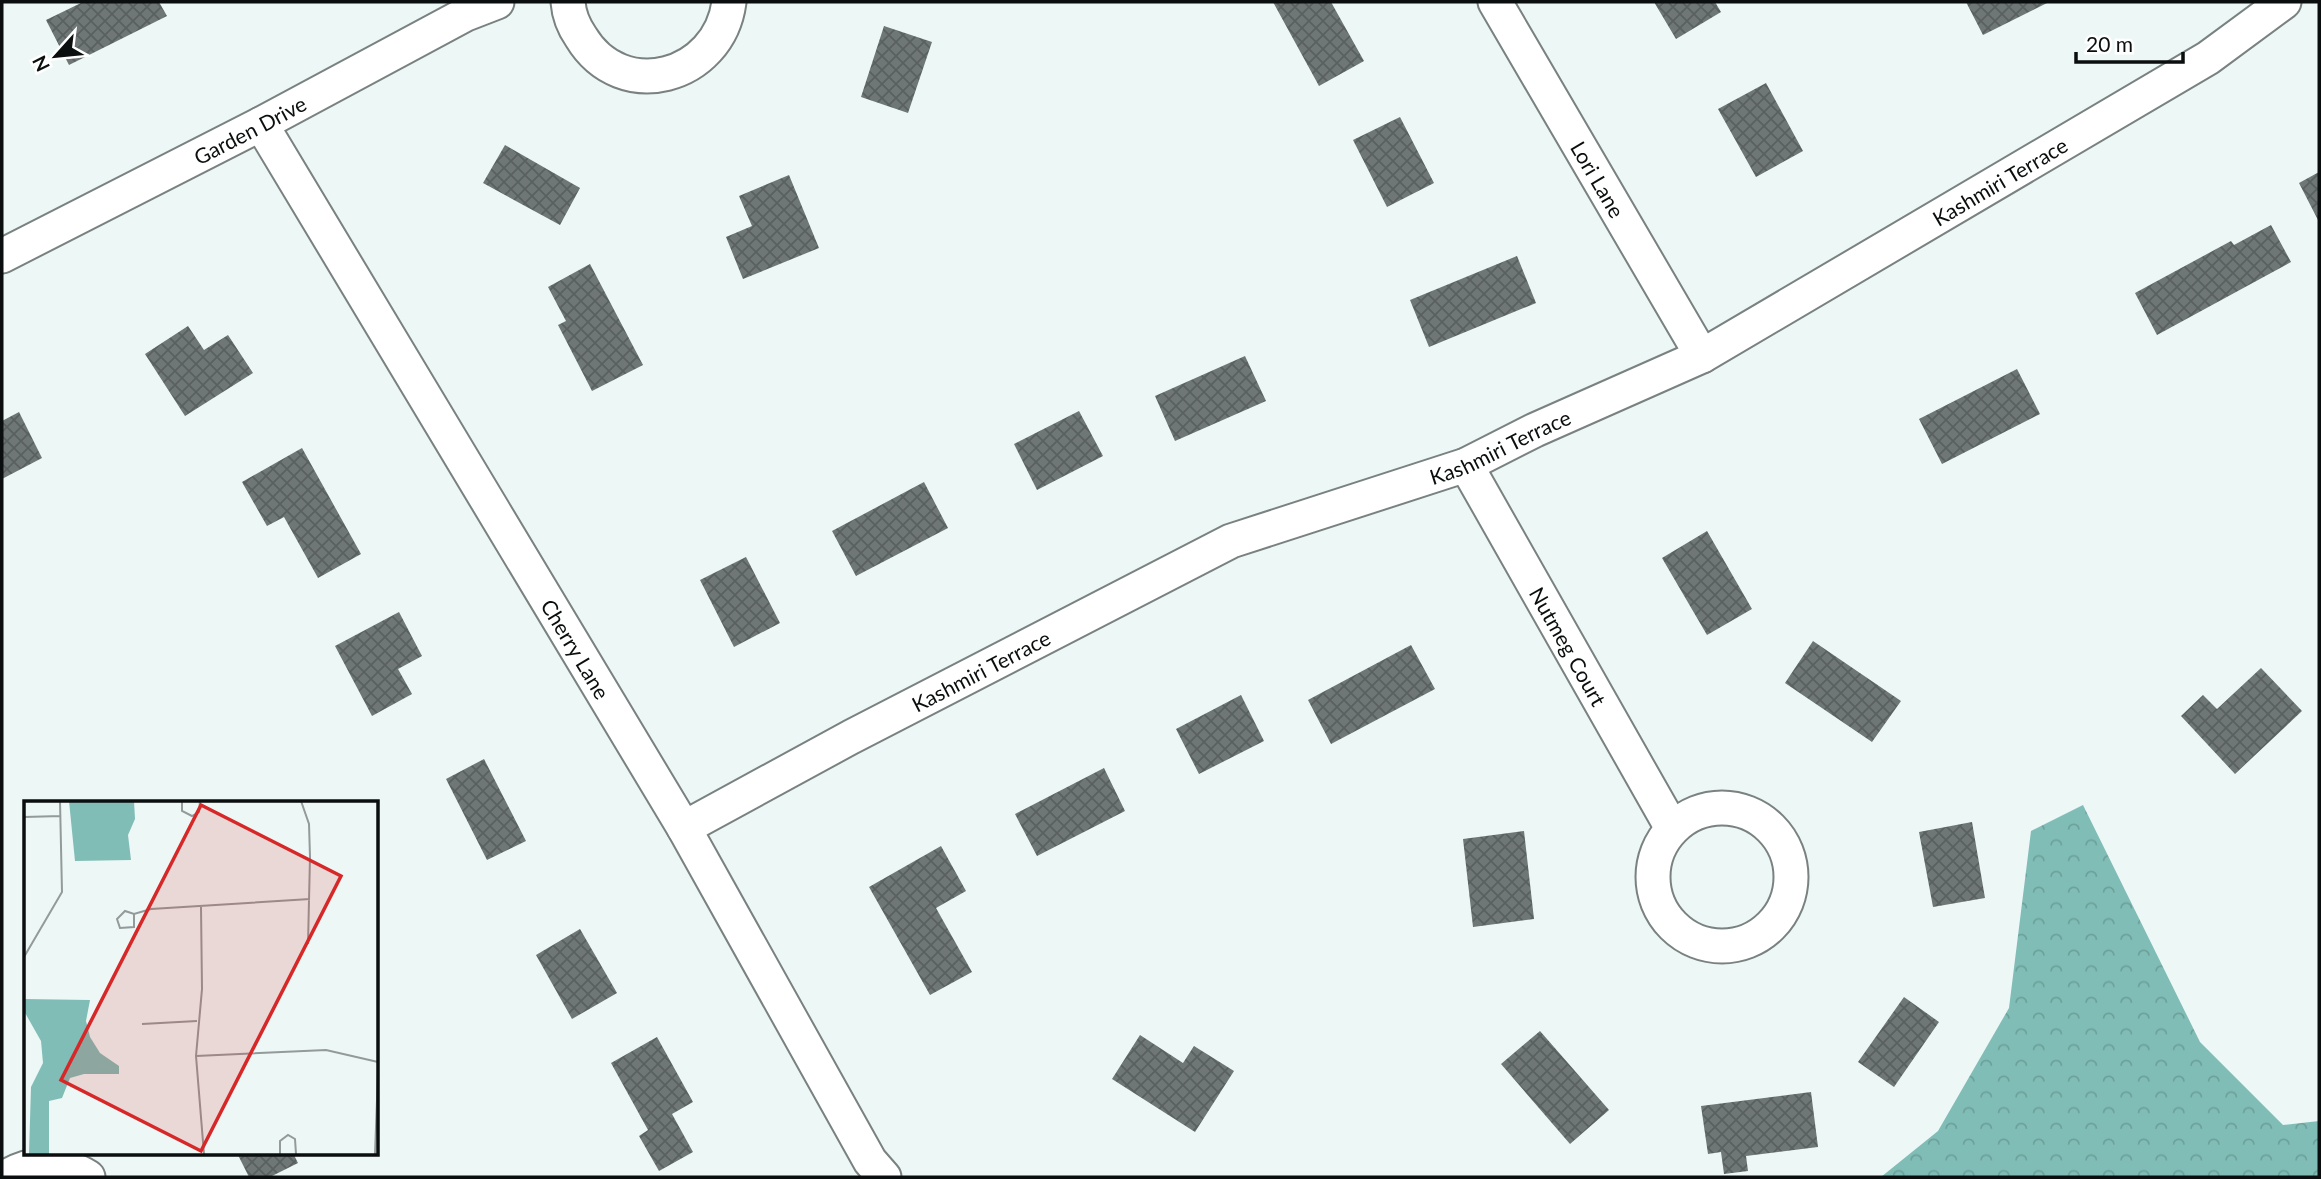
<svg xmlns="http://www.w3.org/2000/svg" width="2321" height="1179" font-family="Lato,sans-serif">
	<defs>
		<pattern id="forest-crowns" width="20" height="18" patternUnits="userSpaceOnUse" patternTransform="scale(1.75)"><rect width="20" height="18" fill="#80bdb6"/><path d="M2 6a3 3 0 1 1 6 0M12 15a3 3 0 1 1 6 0" fill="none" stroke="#6da19b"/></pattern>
		<pattern id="building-cross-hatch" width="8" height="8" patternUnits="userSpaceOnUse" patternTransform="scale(1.75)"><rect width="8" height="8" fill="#6e7776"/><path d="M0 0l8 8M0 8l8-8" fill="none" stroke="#59605f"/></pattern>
	</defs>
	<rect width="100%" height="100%" fill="#edf7f5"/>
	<path fill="url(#forest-crowns)" d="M2083 805 2200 1042 2283 1125 2319 1121V1177H1881L1938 1131 2009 1008 2031 831Z"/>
	<path fill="url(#building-cross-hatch)" d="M83 2H159L167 16 69 65 46 20Z
		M1273 2H1331L1364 61 1319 86Z
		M1654 2H1715L1721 12 1676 39Z
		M1966 2H2049L1983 35Z
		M884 26 932 42 908 113 861 97Z
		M1766 83 1803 151 1756 177 1718 109Z
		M1400 117 1434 183 1387 207 1353 140Z
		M505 145 580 188 560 225 483 183Z
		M2319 172V222L2299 183Z
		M789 175 819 248 743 279 726 237 752 226 739 196Z
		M2271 225 2291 262 2157 335 2135 293 2231 241 2234 245Z
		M1517 256 1536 303 1429 347 1410 300Z
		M590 264 643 365 592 391 558 325 566 321 548 287Z
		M188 326 204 350 228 335 253 373 185 416 145 354Z
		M1245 356 1266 401 1175 441 1155 396Z
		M2017 369 2040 414 1942 464 1919 419Z
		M1079 411 1103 456 1037 490 1014 444Z
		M19 412 42 458 2 479V421Z
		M302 448 361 554 318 578 284 517 267 526 242 482Z
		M924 482 948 528 856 576 832 531Z
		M1707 531 1752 609 1707 635 1662 558Z
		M746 557 780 623 734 647 700 580Z
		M399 612 422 656 398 669 412 694 372 716 335 646Z
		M1813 641 1901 701 1872 742 1785 683Z
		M1411 645 1435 689 1331 744 1308 700Z
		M2261 668 2302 711 2235 774 2181 716 2203 695 2217 709Z
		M1241 695 1264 741 1199 774 1176 729Z
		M484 759 526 841 487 860 446 779Z
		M1104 768 1125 811 1037 856 1015 814Z
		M1972 822 1985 898 1933 907 1919 832Z
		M1524 831 1534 919 1473 927 1463 839Z
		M941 846 966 891 936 908 972 972 930 995 869 887Z
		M580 929 617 993 572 1019 536 955Z
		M1904 997 1939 1022 1894 1087 1858 1062Z
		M1540 1031 1609 1110 1570 1144 1501 1064Z
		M1140 1035 1183 1063 1194 1046 1234 1071 1195 1132 1112 1079Z
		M657 1037 693 1102 672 1114 693 1152 659 1171 639 1136 648 1130 611 1063Z
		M1811 1092 1818 1147 1746 1156 1748 1171 1724 1174 1721 1152 1708 1154 1701 1106Z
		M237 1153H293L298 1163 270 1177H249Z"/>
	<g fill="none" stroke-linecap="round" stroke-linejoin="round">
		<defs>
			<g id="minor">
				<path d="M568 2C569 15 574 27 581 37 622 105 719 78 729 2"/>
				<path id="s1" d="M1495 2 1702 356"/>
				<path id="s2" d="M261 124 684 828 870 1161 884 1177"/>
				<path id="s3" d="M2 256 261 124 466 14 497 2"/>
				<path id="s4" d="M1466 465 1672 828"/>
				<circle cx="1722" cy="877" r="69"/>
				<path id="s5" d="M684 828 851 737 1231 541 1466 465 1535 430 1702 356 2208 58 2284 2"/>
				<path d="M6 1177C32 1161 62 1161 88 1177"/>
			</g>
		</defs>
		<use href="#minor" stroke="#798281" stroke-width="37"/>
		<use href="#minor" stroke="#fff" stroke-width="33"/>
	</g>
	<g text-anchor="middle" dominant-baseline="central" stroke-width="5" stroke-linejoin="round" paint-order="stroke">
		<g font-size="21" fill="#0b0e0e" stroke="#fff">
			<text stroke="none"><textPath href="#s3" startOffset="278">Garden Drive</textPath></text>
			<text stroke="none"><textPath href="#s1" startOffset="205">Lori Lane</textPath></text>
			<text stroke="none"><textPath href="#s5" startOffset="1470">Kashmiri Terrace</textPath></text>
			<text stroke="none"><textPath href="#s5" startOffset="903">Kashmiri Terrace</textPath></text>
			<text stroke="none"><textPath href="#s4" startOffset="208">Nutmeg Court</textPath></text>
			<text stroke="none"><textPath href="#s2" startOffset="612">Cherry Lane</textPath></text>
			<text stroke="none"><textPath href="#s5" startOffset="336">Kashmiri Terrace</textPath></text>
		</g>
	</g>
	<g transform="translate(24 801)">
		<rect width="354" height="354" fill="#edf7f5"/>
		<path d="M45 0H110L111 18 104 34 107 59 51 60ZM0 198 66 199 62 220 66 236 76 252 95 265V273H60L46 277 38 297 25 300V353H5L7 286 19 262 17 240 0 210Z" fill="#80bdb6"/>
		<path fill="none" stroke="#939a99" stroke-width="2" d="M158 0V10L168 15 175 11 176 0M277 0 285 23 286 56 284 143M0 16 37 15M177 106 178 188 172 255 180 353M110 113V126L96 127 93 118 101 110 110 113 127 108 286 98M0 156 38 91 36 0M118 223 173 220M172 255 302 249 354 261M256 353V340L264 334 271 338 272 353M351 353 354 272"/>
		<path fill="#d62828" fill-opacity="0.15" stroke="#d62828" stroke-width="3.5" d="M177 4 317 75 177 350 37 279Z"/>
		<rect width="354" height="354" fill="none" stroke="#0b0e0e" stroke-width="3.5"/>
	</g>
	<rect width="2321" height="1179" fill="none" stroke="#0b0e0e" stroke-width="7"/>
	<g transform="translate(56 56) rotate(243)" stroke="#ffffff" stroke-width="5" paint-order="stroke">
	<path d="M0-5L12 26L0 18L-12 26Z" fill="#0b0e0e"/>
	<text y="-10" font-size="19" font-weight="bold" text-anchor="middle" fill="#0b0e0e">N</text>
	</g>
	<path d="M2076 52v10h107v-10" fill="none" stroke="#0b0e0e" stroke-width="3.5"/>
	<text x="2086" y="52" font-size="21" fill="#0b0e0e" stroke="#ffffff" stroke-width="5" paint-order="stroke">20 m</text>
</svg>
